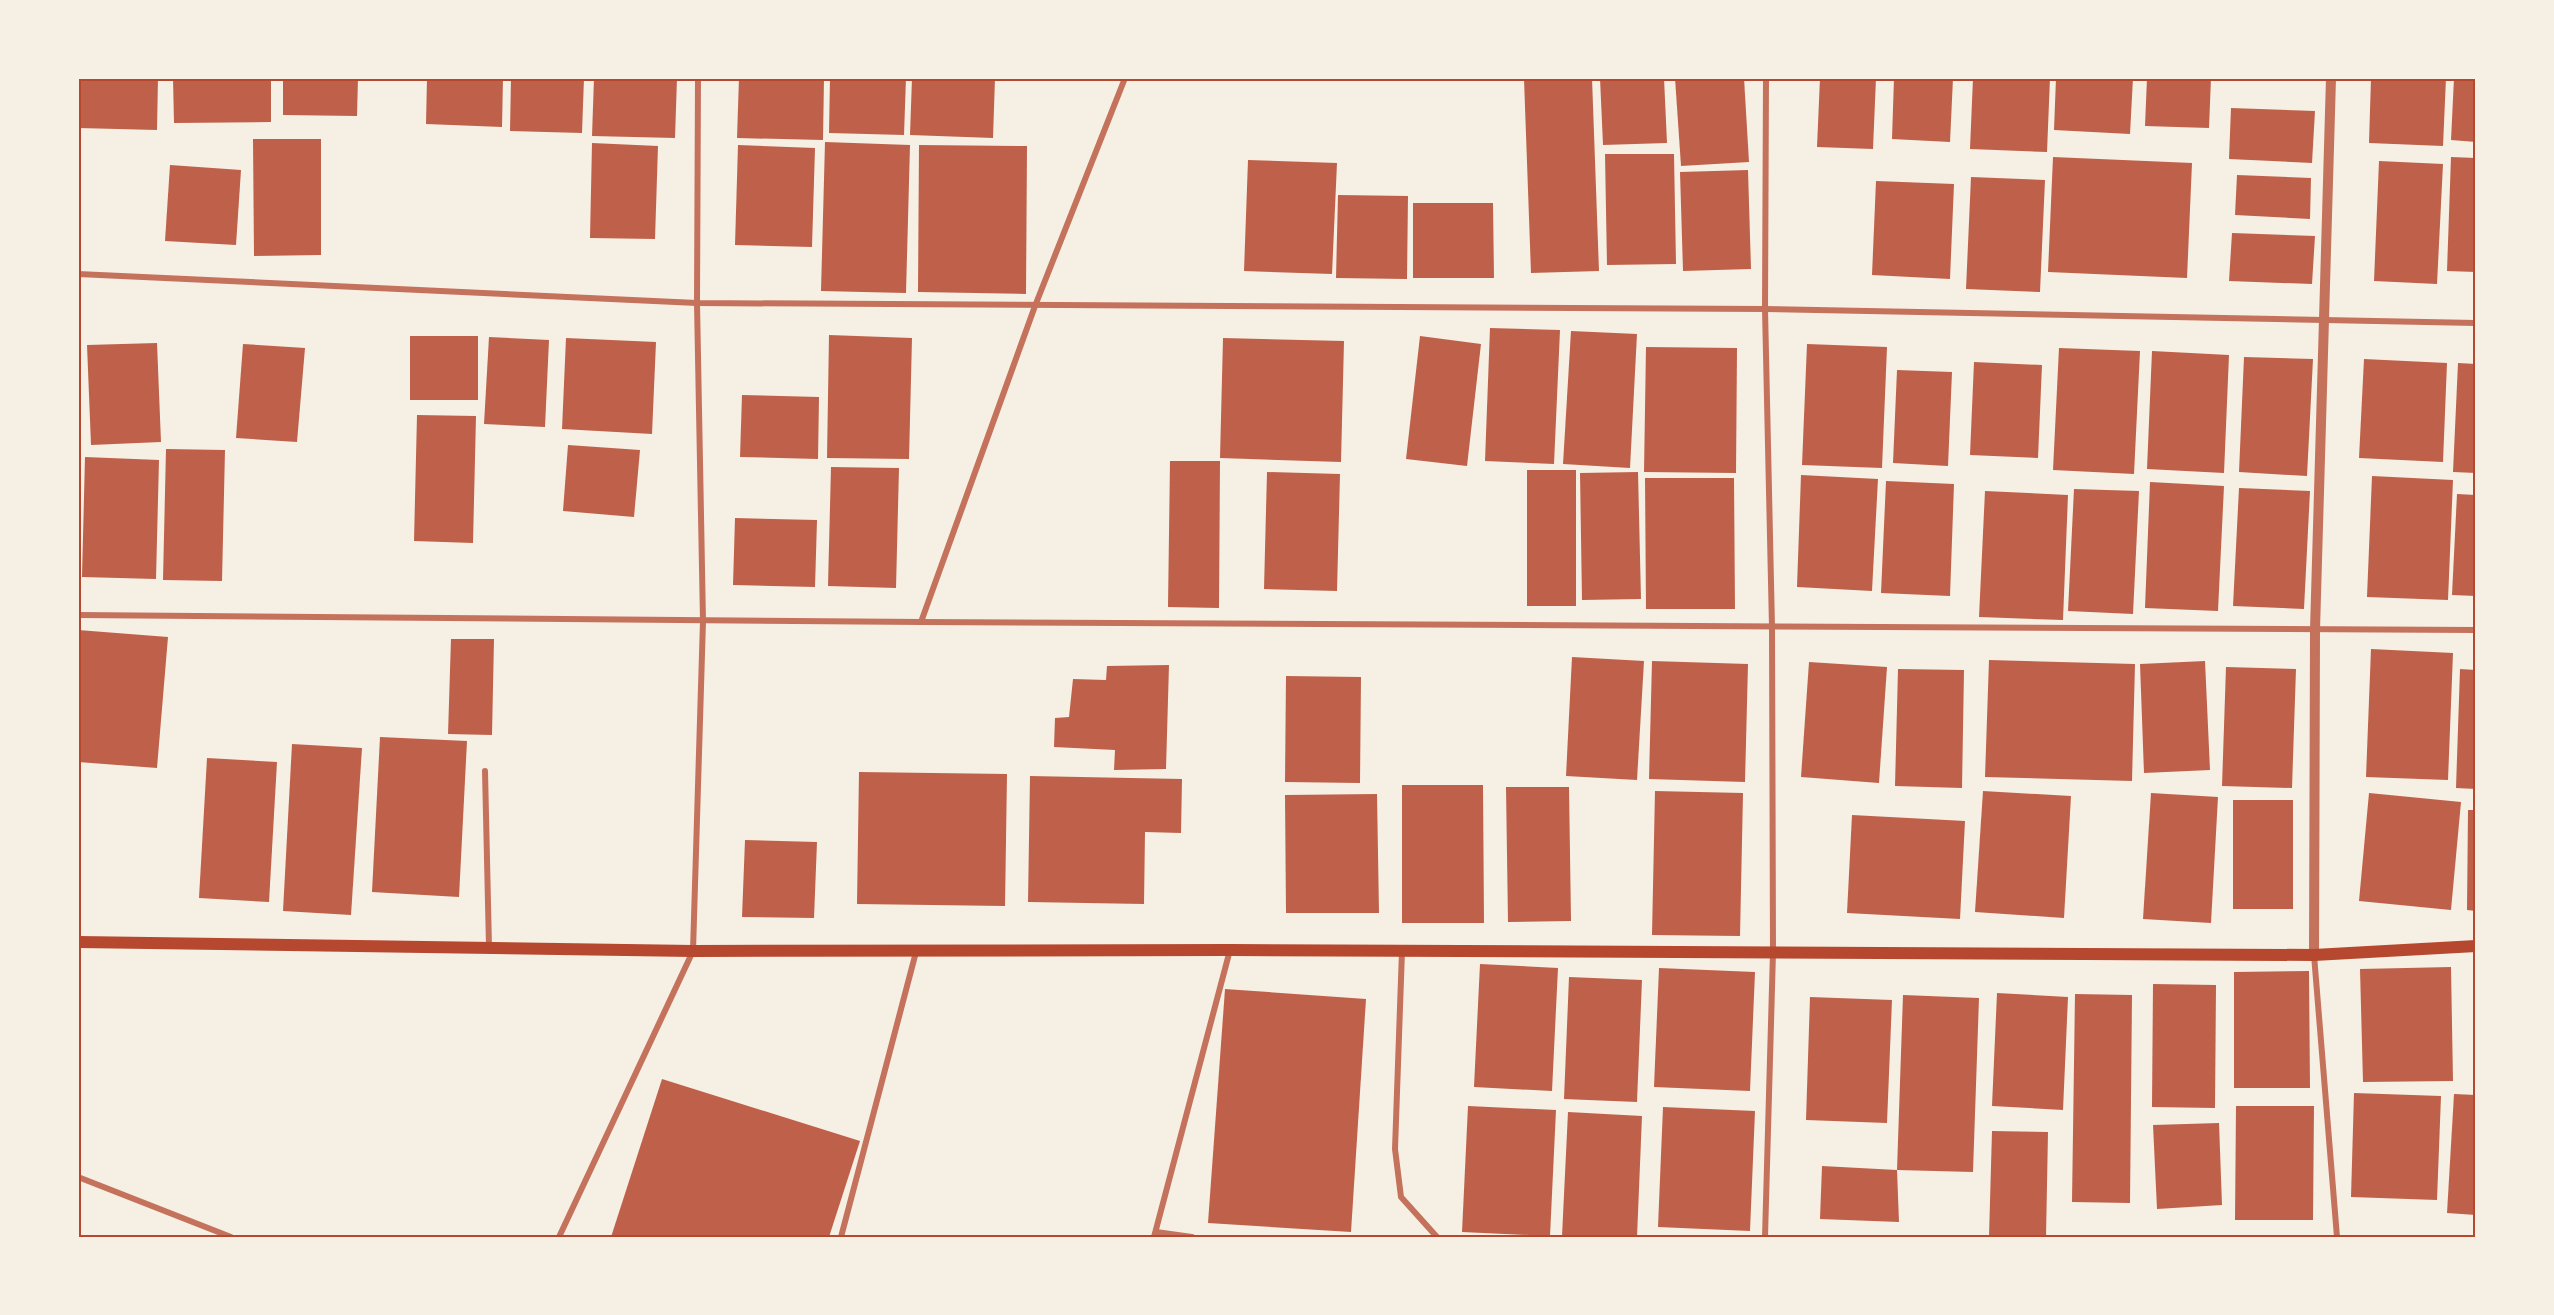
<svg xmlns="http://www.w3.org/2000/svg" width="2554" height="1315" font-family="'Titillium Web',sans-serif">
<rect width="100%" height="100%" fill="#f6efe4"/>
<!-- building -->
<g fill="#bf614a">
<polygon points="80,78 158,78 157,130 78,128"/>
<polygon points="173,78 271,78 271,122 174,123"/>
<polygon points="283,78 358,78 357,116 283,115"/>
<polygon points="427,78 503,78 502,127 426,124"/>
<polygon points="511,78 584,78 582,133 510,131"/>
<polygon points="594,78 677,78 675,138 592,136"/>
<polygon points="739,78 824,78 823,140 737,138"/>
<polygon points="830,78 906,78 904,135 829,133"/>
<polygon points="912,78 995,78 993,138 910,135"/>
<polygon points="1592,78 1599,271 1531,273 1524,79"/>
<polygon points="1600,78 1664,78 1667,143 1603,145"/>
<polygon points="1675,78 1744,78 1749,162 1681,166"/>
<polygon points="1820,78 1876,78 1873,149 1817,147"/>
<polygon points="1894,78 1953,78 1950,142 1892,139"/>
<polygon points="1973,78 2050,78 2047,152 1970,149"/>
<polygon points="2056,78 2133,78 2130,134 2054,130"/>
<polygon points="2147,78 2211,78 2209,128 2145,126"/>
<polygon points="2371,78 2446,78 2443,146 2369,143"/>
<polygon points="2454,78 2476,78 2476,142 2451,140"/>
<polygon points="2231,108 2315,111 2312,163 2229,159"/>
<polygon points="253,139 321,139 321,255 254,256"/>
<polygon points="825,142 910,145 906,293 821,291"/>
<polygon points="592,143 658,146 655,239 590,238"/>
<polygon points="738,145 815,148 812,247 735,245"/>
<polygon points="919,145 1027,146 1026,294 918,292"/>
<polygon points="1605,154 1674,154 1676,264 1607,265"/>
<polygon points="2053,157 2192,163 2187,278 2048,272"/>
<polygon points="2451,157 2476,158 2476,272 2447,271"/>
<polygon points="1248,160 1337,163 1332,274 1244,271"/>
<polygon points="2379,161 2443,164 2437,284 2374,281"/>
<polygon points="170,165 241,170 236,245 165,241"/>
<polygon points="1748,170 1751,269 1683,271 1680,172"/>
<polygon points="2237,175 2311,178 2310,219 2235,215"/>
<polygon points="1971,177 2045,180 2040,292 1966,289"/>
<polygon points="1876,181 1954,184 1950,279 1872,275"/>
<polygon points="1338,195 1408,196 1407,279 1336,278"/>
<polygon points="1413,203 1493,203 1494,278 1413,278"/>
<polygon points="2232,233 2315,236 2312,284 2229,281"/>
<polygon points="1490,328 1560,330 1554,464 1485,461"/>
<polygon points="78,331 81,331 80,397 78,397"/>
<polygon points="1571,331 1637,334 1630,468 1563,464"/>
<polygon points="829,335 912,338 909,459 827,458"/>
<rect x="410" y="336" width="68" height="64"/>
<polygon points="1420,336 1481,344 1467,466 1406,459"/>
<polygon points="489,337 549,340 545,427 484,424"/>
<polygon points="566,338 656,342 652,434 562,429"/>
<polygon points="1223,338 1344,341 1341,462 1220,458"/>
<polygon points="157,343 161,442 91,445 87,345"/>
<polygon points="243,344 305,348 297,442 236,438"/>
<polygon points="1807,344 1887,347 1882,468 1802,465"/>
<polygon points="1646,347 1737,348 1736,473 1644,472"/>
<polygon points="2059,348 2140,351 2134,474 2053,470"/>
<polygon points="2152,351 2229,355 2224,473 2147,469"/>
<polygon points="2244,357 2313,359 2307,476 2239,472"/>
<polygon points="2364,359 2447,363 2443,462 2359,458"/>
<polygon points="1974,362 2042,365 2038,458 1970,455"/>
<polygon points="2458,363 2476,364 2476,473 2453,472"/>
<polygon points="1897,370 1952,372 1948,466 1893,463"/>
<polygon points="742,395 819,397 818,459 740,457"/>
<polygon points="417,415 476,416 473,543 414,541"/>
<polygon points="568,445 640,450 634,517 563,511"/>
<polygon points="166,449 225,450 222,581 163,580"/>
<polygon points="85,457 159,460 156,579 82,577"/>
<polygon points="1170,461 1220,461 1219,608 1168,607"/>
<polygon points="831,467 899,468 896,588 828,586"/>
<rect x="1527" y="470" width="49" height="136"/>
<polygon points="1267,472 1340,474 1337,591 1264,589"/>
<polygon points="1638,472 1641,599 1582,600 1580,473"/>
<polygon points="1801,475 1878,479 1872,591 1797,587"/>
<polygon points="2372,476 2453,480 2448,600 2367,597"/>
<polygon points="1645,478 1734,478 1735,609 1646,609"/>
<polygon points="1886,481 1954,484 1950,596 1881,593"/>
<polygon points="2150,482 2224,486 2218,611 2145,608"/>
<polygon points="2239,488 2310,491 2304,609 2233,606"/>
<polygon points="2074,489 2139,491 2133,614 2068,611"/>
<polygon points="1985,491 2068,495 2063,620 1979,617"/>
<polygon points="2457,494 2476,495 2476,596 2452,595"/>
<polygon points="735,518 817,520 815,587 733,585"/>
<polygon points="78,630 168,637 157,768 78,762"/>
<polygon points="451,639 494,639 492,735 448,734"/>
<polygon points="2371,649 2453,653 2448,780 2366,777"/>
<polygon points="1572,657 1644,661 1637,780 1566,776"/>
<polygon points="1989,660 2135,664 2132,781 1985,777"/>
<polygon points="1652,661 1748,664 1745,782 1649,779"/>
<polygon points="2205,661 2210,770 2144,773 2140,664"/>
<polygon points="1809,662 1887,667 1879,783 1801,777"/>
<polygon points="1169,665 1166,769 1114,770 1115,750 1054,747 1055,718 1069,717 1073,679 1106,680 1107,666"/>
<polygon points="2226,667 2296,669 2292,788 2222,786"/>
<polygon points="1898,669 1964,670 1962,788 1895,786"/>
<polygon points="2460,669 2476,670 2476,789 2456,788"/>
<polygon points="1286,676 1361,677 1360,783 1285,782"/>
<polygon points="380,737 467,741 459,897 372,892"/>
<polygon points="292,744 362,748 351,915 283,911"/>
<polygon points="207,758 277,762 269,902 199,898"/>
<polygon points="859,772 1007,774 1005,906 857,904"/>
<polygon points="1030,776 1182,779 1181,833 1145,832 1144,904 1028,902"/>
<polygon points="1402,785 1483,785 1484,923 1402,923"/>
<polygon points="1506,787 1569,787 1571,921 1508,922"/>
<polygon points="1655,791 1743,793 1740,936 1652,935"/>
<polygon points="1983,791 2071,796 2064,918 1975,912"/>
<polygon points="2151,793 2218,797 2211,923 2143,919"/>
<polygon points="2369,793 2461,802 2451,910 2359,901"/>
<polygon points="1377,794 1379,913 1286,913 1285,795"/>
<rect x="2233" y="800" width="60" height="109"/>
<polygon points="2468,810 2476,810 2476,911 2467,910"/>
<polygon points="1852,815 1965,821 1960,919 1847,913"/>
<polygon points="745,840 817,842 814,918 742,917"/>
<polygon points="1480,964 1558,968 1552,1091 1474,1087"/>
<polygon points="2451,967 2453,1081 2363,1082 2360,969"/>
<polygon points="1659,968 1755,972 1750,1091 1654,1087"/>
<polygon points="2309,971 2310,1088 2234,1088 2234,972"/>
<polygon points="1569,977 1642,980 1637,1102 1564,1099"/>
<polygon points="2153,984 2216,985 2215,1108 2152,1107"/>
<polygon points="1225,989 1366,999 1351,1232 1208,1223"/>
<polygon points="1997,993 2068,997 2063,1110 1992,1106"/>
<polygon points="2075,994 2132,995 2130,1203 2072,1202"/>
<polygon points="1903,995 1979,998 1973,1172 1897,1170"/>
<polygon points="1810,997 1892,1000 1887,1123 1806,1120"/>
<polygon points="662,1079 860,1141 829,1237 611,1237"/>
<polygon points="2354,1093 2441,1096 2437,1200 2351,1197"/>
<polygon points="2454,1094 2476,1095 2476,1215 2447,1213"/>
<polygon points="1468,1106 1556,1110 1550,1236 1462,1232"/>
<polygon points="2236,1106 2314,1106 2313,1220 2235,1220"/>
<polygon points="1663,1107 1755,1111 1750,1231 1658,1227"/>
<polygon points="1568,1112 1642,1116 1637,1237 1562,1236"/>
<polygon points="2219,1123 2222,1205 2157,1209 2153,1125"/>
<polygon points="1992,1131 2048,1132 2046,1237 1989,1237"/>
<polygon points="1822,1166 1897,1170 1899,1222 1820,1219"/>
</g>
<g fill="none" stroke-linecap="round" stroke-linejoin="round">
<!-- minor -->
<g stroke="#c5725c" stroke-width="6">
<polyline points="78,274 697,303 1765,309 2476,323"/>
<polyline points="78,615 921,622 2476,630"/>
<polyline points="921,622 1035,306 1125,78"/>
<polyline points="485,771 489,947"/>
<polyline points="1402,951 1395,1149 1401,1197 1437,1237"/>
<polyline points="2314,955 2337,1237"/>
<polyline points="78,1177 231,1237"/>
<polyline points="1156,1232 1192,1237"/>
<polyline points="559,1237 693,951 703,621 697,303 698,78"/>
<polyline points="841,1237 916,952"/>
<polyline points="1154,1237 1230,950"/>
<polyline points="1765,1237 1773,952 1772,627 1765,309 1766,78"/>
</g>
<!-- tertiary -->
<polyline stroke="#c5725c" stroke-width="10" points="2314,955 2315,630 2331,78"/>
<!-- secondary -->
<polyline stroke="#b5482f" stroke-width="12" points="78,942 693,951 1230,950 2314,955 2476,946"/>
</g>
<!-- border -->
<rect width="2554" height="1315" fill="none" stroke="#f6efe4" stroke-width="159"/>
<rect x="80" y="80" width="2394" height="1156" fill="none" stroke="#b5482f" stroke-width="2"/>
</svg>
